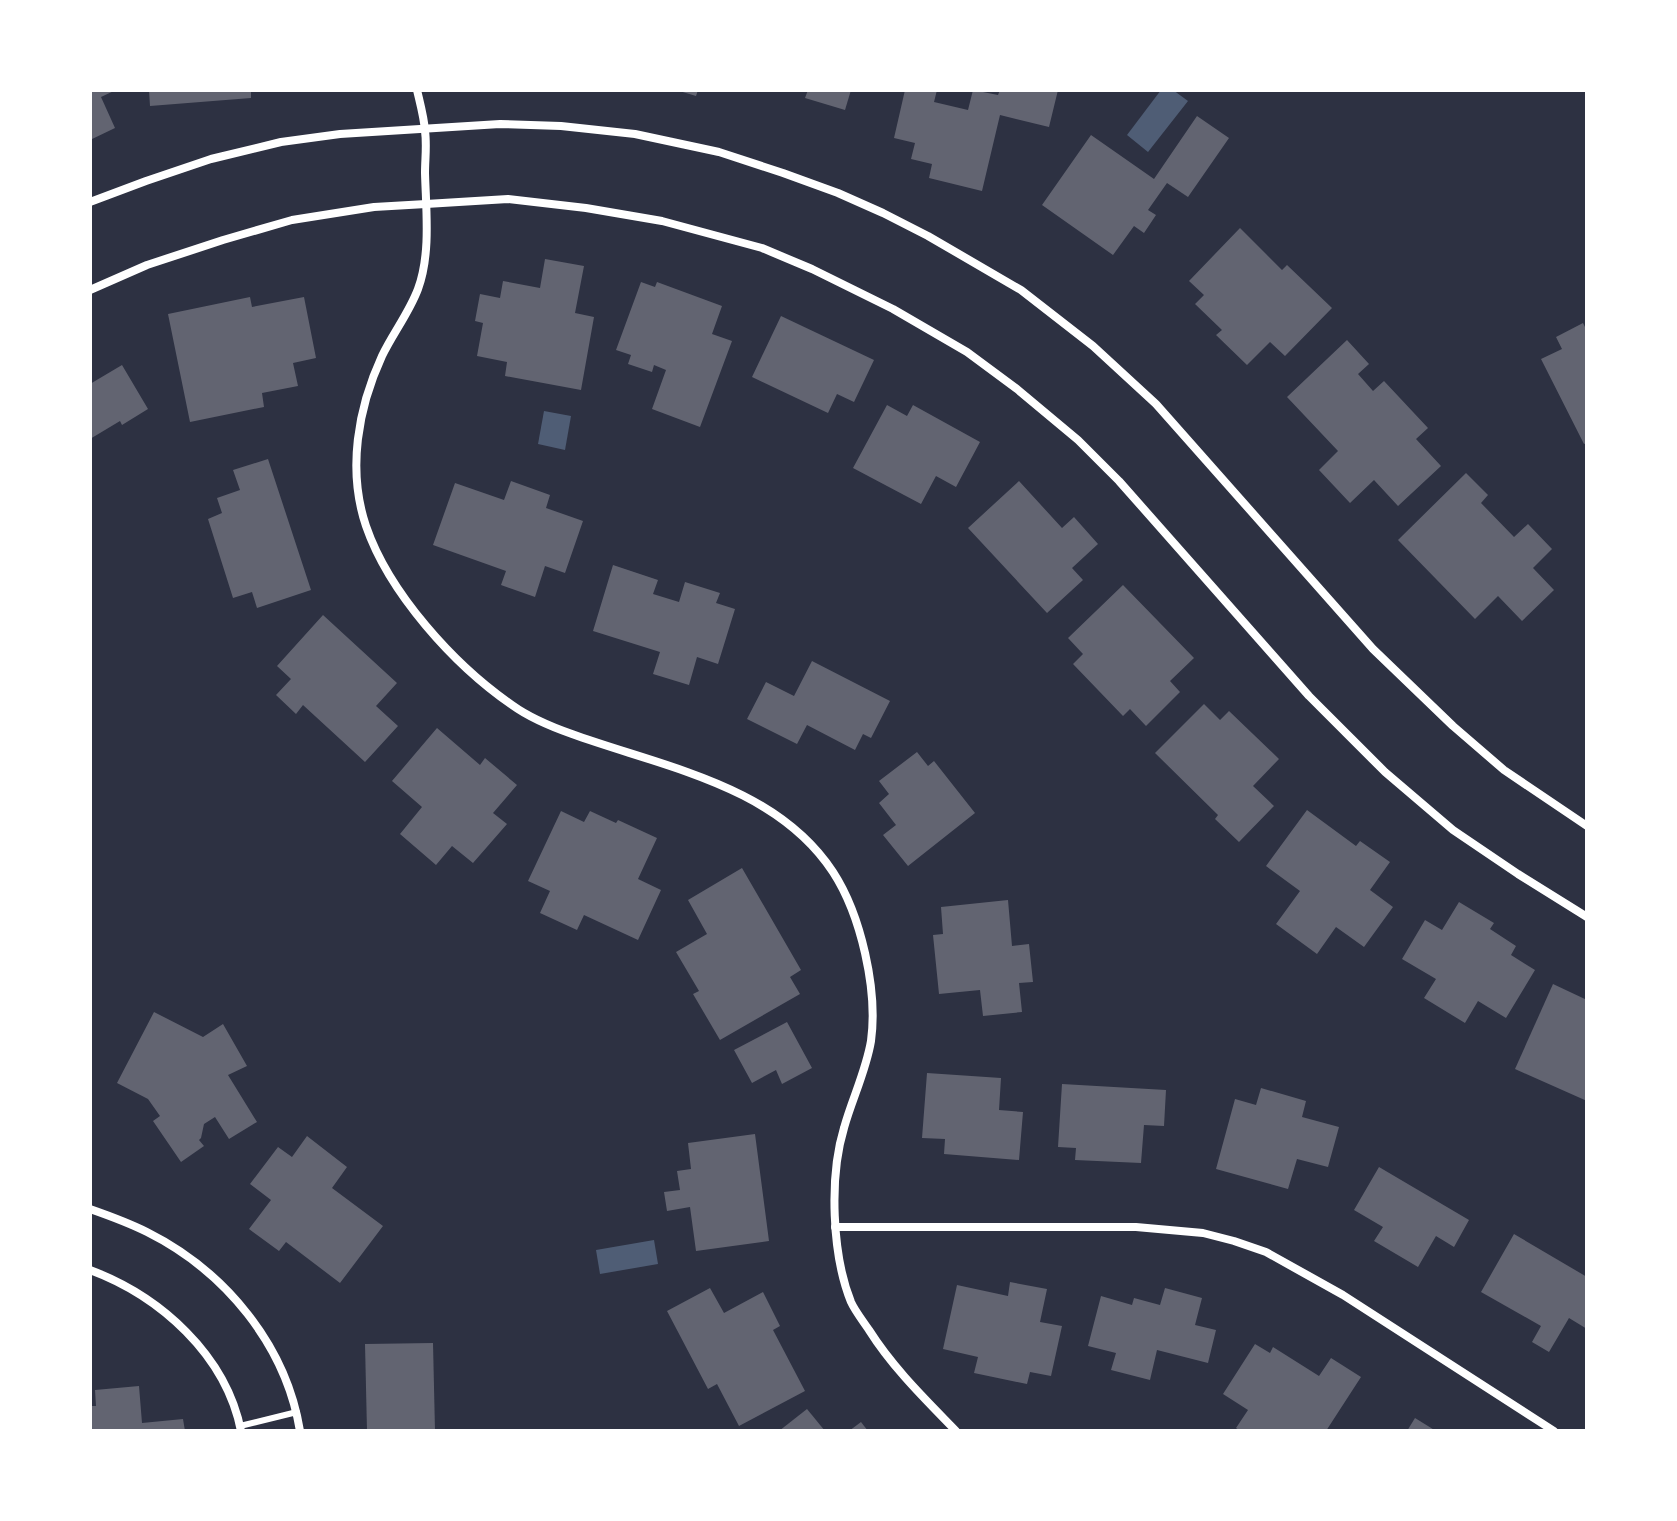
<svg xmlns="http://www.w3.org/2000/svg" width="1677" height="1521" font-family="'Titillium Web',sans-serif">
<rect width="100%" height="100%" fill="#2d3142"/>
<!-- water -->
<g fill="#4f5d75">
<polygon points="1161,90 1173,90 1188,101 1148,152 1127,135"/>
<polygon points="544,411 571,416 565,450 538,444"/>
<polygon points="654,1240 658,1264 600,1274 596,1250"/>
</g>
<!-- building -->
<g fill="#626471">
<polygon points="90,90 116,90 101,97 115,128 90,140"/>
<polygon points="149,90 251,90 251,98 150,106"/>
<polygon points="676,90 698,90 696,96"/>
<polygon points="808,90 851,90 845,110 805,98"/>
<polygon points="905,90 937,90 934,102 968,110 973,90 998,95 1000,90 1058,90 1049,127 1000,115 982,191 929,178 932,164 911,159 915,143 894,138"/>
<polygon points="1197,116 1229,138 1188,197 1167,183 1148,210 1156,215 1144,233 1134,226 1113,255 1042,205 1091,135 1154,179"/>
<polygon points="1240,228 1282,270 1287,265 1332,308 1285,356 1270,342 1247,365 1216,335 1222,330 1195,304 1204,295 1189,281"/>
<polygon points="545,259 584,266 575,313 594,317 581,390 505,376 507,362 477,356 483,323 475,321 480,294 500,298 503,281 540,288"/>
<polygon points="641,282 655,287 657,282 722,306 712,334 732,341 700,427 652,409 666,370 654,365 652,372 628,364 631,355 616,350"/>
<polygon points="250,297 252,307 304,297 316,358 293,363 298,386 262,393 264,407 190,422 168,314"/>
<polygon points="781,316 874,360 854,402 837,394 828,413 752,377"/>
<polygon points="1583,323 1587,331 1587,443 1584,444 1541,359 1562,349 1556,337"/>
<polygon points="1347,340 1369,364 1358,374 1373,391 1384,381 1428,428 1416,439 1441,466 1398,506 1374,480 1350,503 1319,470 1338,451 1287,397"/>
<polygon points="122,365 148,409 122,425 120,421 90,439 90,384"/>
<polygon points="887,405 907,416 913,405 980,442 956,487 936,476 921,504 853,468"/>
<polygon points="268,459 311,590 257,608 252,592 233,598 208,519 222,513 217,498 240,490 233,470"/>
<polygon points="1466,473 1488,495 1481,503 1514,537 1528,524 1552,549 1533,568 1554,590 1522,621 1498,596 1475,619 1398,540"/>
<polygon points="511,481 550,495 546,508 583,521 565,573 545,566 535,597 501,585 506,571 433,545 455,483 504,500"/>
<polygon points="1019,481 1062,528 1074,517 1098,544 1072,568 1083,580 1047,613 968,528"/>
<polygon points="613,565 658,580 653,594 679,602 685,582 720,593 716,603 735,609 718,664 697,657 689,685 653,674 660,652 593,631"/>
<polygon points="1123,585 1194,658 1170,681 1180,692 1146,726 1130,709 1123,716 1073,664 1083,654 1068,638"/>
<polygon points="323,615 397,683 376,706 398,726 365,762 303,705 296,714 276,695 291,679 277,666"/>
<polygon points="812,661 890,701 871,738 863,734 855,750 807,725 797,744 747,719 766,682 794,696"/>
<polygon points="1204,704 1220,720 1229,711 1279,759 1253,786 1274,806 1239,842 1215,819 1218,815 1155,753"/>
<polygon points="437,728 480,765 485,758 517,785 493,813 507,824 473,863 452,846 436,865 400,834 422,807 392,781"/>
<polygon points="917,752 928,766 934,761 975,813 908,866 883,835 896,825 879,803 889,794 879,781"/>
<polygon points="1307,810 1356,846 1360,841 1390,862 1370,890 1393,907 1364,947 1336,927 1317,954 1276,924 1300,891 1266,866"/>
<polygon points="561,811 584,822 590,811 616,823 618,820 657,838 638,879 661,890 638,940 584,915 577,930 540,913 550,891 528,881"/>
<polygon points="742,868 801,970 790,977 800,994 720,1040 693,994 699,991 676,952 707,934 688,900"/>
<polygon points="1008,900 1012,946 1029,944 1033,982 1019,983 1022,1012 983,1016 980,990 939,994 933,935 943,934 941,907"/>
<polygon points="1459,902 1494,923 1490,929 1516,946 1511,955 1535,970 1506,1018 1478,1001 1465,1023 1424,998 1436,979 1402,959 1425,920 1442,930"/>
<polygon points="1553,984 1587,1000 1587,1101 1515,1069"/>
<polygon points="154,1012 203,1037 223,1024 247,1066 228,1075 257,1122 229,1139 215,1117 204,1124 201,1138 199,1140 204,1146 181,1162 153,1121 160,1116 148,1099 117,1083"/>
<polygon points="787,1022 812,1068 782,1084 776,1070 752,1083 734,1050"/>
<polygon points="927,1073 1001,1078 999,1110 1023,1112 1019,1160 944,1154 945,1139 922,1138"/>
<polygon points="1062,1084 1166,1090 1164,1126 1144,1125 1141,1163 1075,1160 1076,1148 1058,1147"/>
<polygon points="1261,1088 1306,1101 1302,1117 1339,1127 1328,1167 1297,1159 1288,1189 1216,1169 1235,1099 1256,1105"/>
<polygon points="755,1134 769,1241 696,1251 690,1207 667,1211 664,1192 680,1190 677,1171 691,1169 688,1143"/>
<polygon points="307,1136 347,1167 332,1188 383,1226 340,1283 286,1242 279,1251 249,1229 271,1200 250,1184 278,1147 292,1157"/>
<polygon points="1379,1167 1469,1220 1454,1247 1436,1236 1418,1267 1374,1241 1383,1227 1354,1210"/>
<polygon points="1514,1234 1587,1277 1587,1329 1569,1318 1549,1352 1532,1342 1541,1326 1481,1292"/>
<polygon points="1010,1282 1047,1289 1040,1322 1062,1326 1051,1376 1030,1372 1027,1384 974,1373 978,1357 943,1349 957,1285 1008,1296"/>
<polygon points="710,1288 724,1313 763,1292 780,1326 773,1330 805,1391 739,1426 717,1384 708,1389 667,1311"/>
<polygon points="1165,1288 1202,1298 1195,1325 1216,1330 1208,1363 1157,1350 1150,1380 1111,1370 1116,1353 1088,1346 1101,1296 1132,1305 1134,1298 1160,1305"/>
<polygon points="433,1343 435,1431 367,1431 365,1344"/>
<polygon points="1255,1344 1270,1353 1273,1347 1319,1376 1331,1358 1361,1377 1326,1431 1240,1431 1236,1428 1248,1410 1223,1394"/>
<polygon points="139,1386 142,1423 183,1419 185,1431 90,1431 90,1406 96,1406 95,1390"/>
<polygon points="807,1409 825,1431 779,1431"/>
<polygon points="1415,1418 1436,1431 1407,1431"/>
<polygon points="861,1422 868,1431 849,1431"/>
</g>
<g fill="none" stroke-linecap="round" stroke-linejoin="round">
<!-- service -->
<polyline stroke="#fff" stroke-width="6" points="240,1426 297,1412"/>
<!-- minor -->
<g stroke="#fff" stroke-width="8">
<path d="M417 90C420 103 424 117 425 131 427 145 425 159 425 173 426 210 431 254 418 289 409 313 393 333 382 356 358 408 347 470 366 526 389 593 454 665 512 705 530 718 552 727 572 734 663 767 776 785 833 872 861 915 878 990 871 1041 866 1071 852 1099 844 1128 829 1177 832 1255 851 1302 855 1311 863 1321 869 1330 893 1368 925 1399 956 1431"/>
<polyline points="90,202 146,181 211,159 281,142 340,134 500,124 561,126 635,134 719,152 783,173 838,193 883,213 928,236 1021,290 1093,346 1156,404 1373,649 1453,726 1504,770 1587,826"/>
<polyline points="90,290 147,265 223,240 292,220 374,207 426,204 508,199 586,208 662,221 762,248 812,269 893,309 967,352 1017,389 1078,440 1119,481 1309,696 1385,772 1453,830 1518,874 1587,917"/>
<path d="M90 1209C110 1216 129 1223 147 1232 225 1271 286 1345 300 1431"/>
<polyline points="835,1227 1136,1227 1203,1233 1234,1241 1266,1252 1343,1295 1554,1431"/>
<path d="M90 1270C160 1296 226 1355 241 1431"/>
</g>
</g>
<!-- border -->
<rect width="1677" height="1521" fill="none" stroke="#ffffff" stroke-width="184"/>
</svg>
